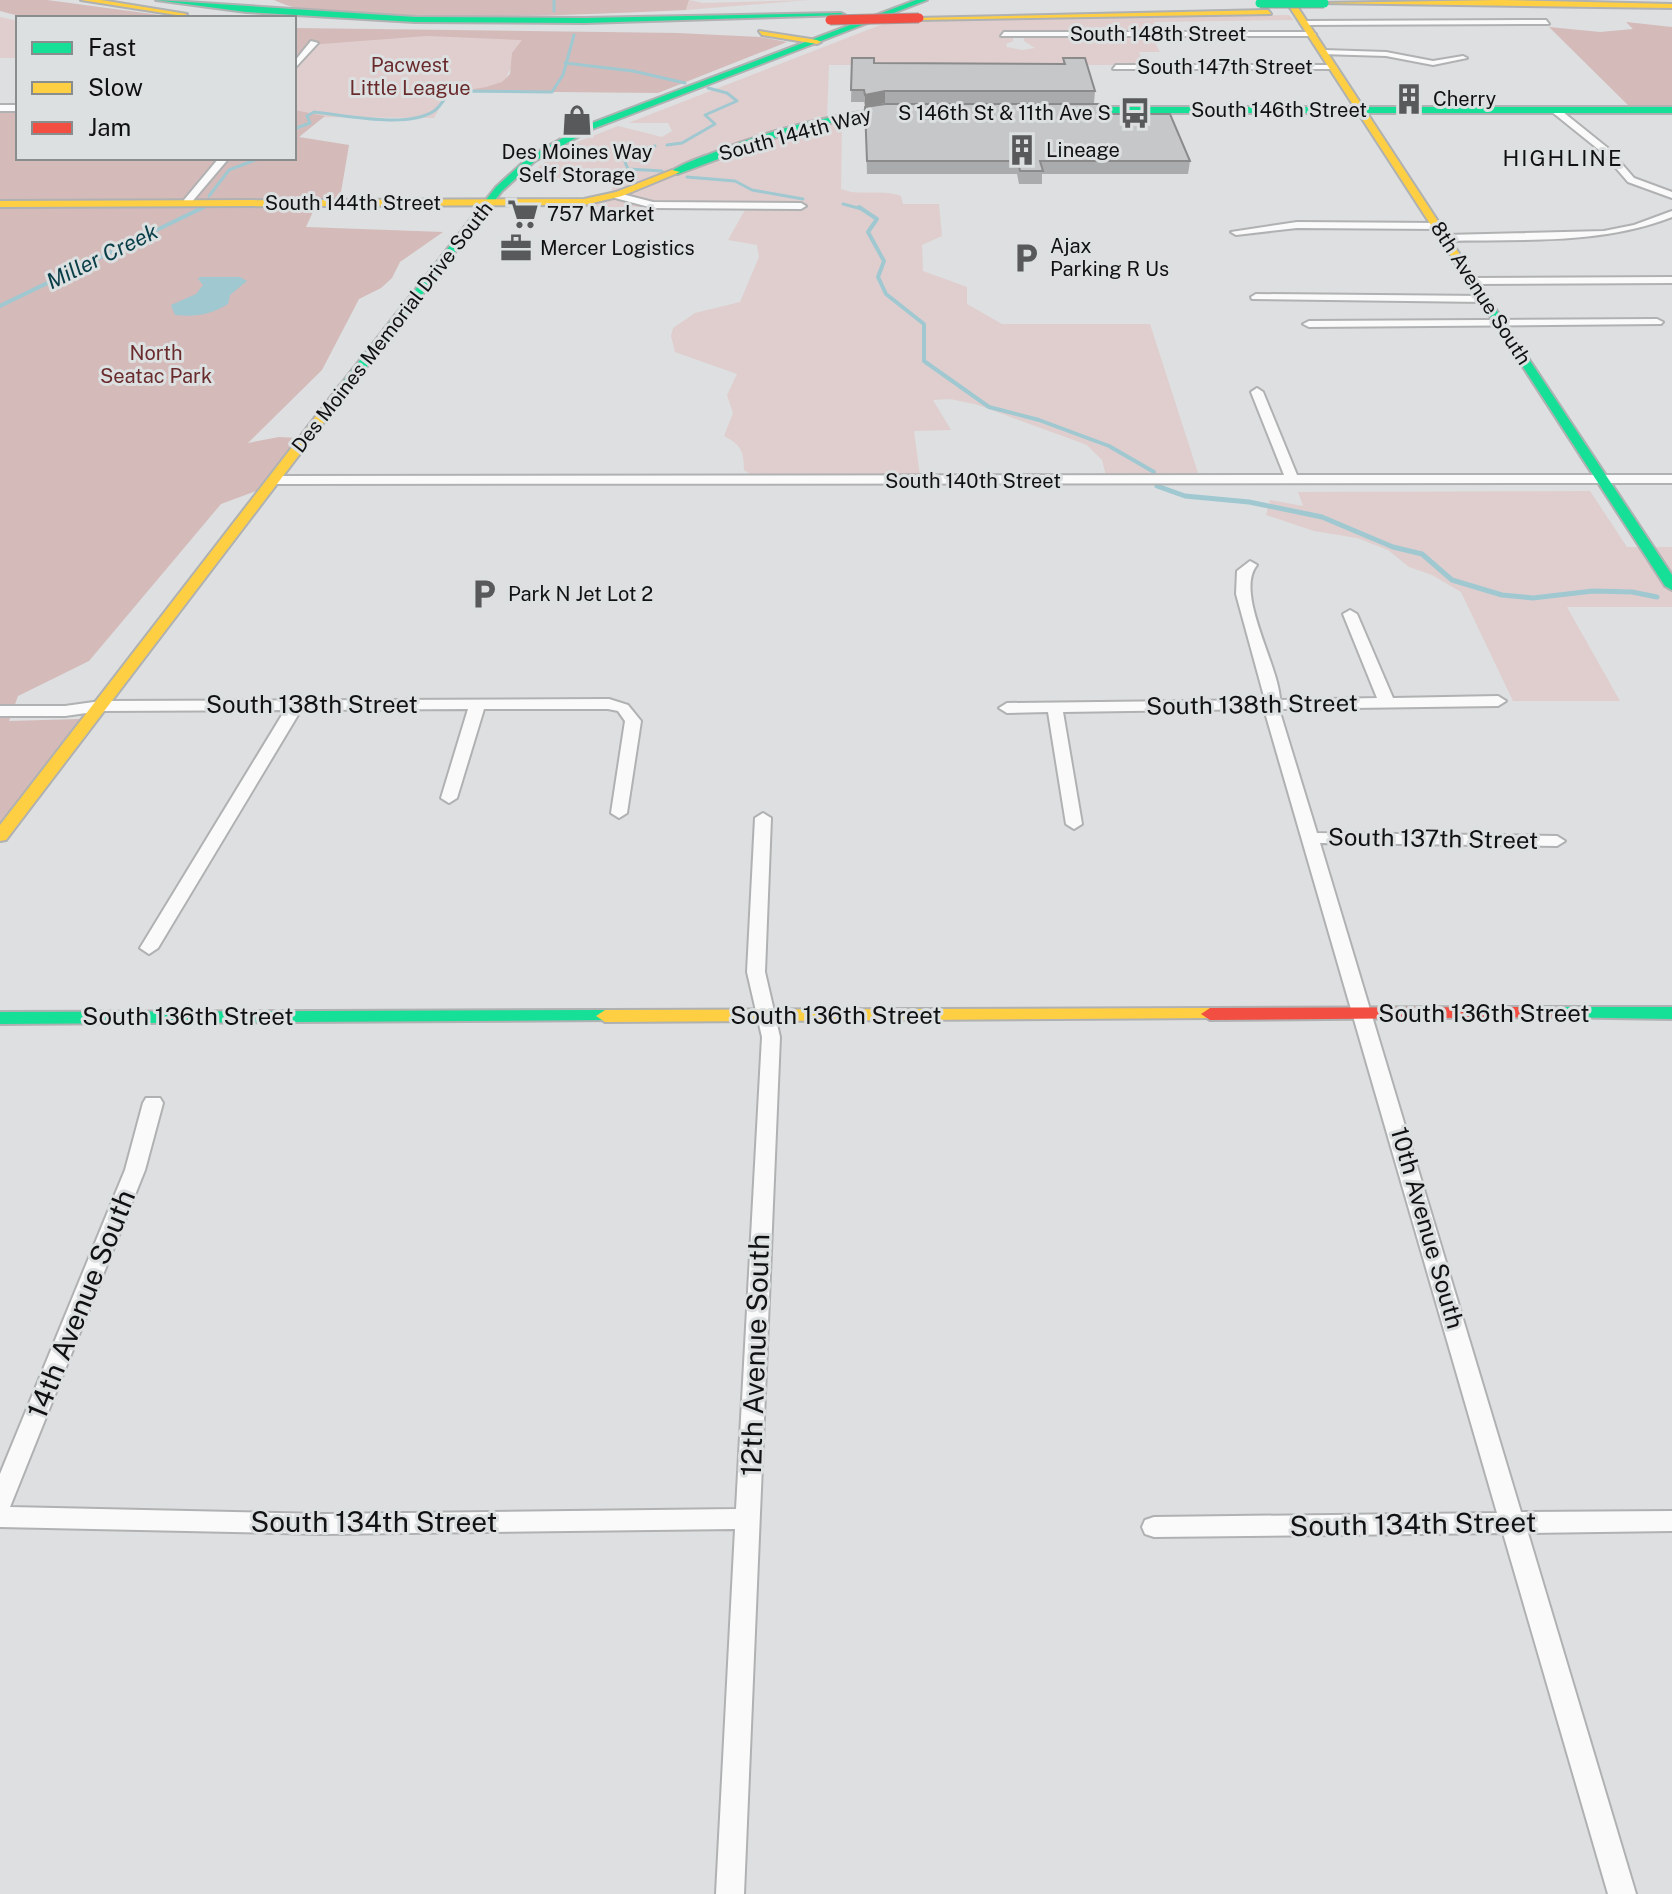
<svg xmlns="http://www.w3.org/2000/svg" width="1672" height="1894" font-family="'Public Sans',sans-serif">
<rect width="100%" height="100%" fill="#dddfe0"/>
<!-- green -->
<g fill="#e0cece">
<polygon points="689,0 703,3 809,0 686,10"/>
<path d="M1289 15 1294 20 1154 22 1156 33H1005L1013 37V41L1006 44 1007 47 1022 50 1035 48 1024 41V36L1030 35 1152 36 1160 52H1139L1144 65H829L827 118 842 125 841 189C860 197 881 188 901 196L903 204H939L942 236 922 245 923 271 967 287V304L1002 324H1150L1199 476H1106L1102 460 1087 445 978 405 950 399 933 400 951 430 914 431 920 476H753L744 470C744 451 741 445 724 436L733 413 727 395 737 374 675 352 671 336 673 328 695 313 740 302 759 257 757 245 728 240 746 208 555 207 557 200 609 198 616 178H525L562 148 618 126 662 137 672 131 668 123H628L888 22Z"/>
<polygon points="0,17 18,21 18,58 0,58"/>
<polygon points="305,35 526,35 500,91 448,92 434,118 294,117 294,49"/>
<polygon points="1590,491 1627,547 1672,547 1672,607 1567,607 1620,701 1513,701 1461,592 1432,575 1409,567 1388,550 1357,538 1314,531 1266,515 1270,500 1303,506 1298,492"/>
</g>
<!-- forest -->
<g fill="#d4bab9">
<polygon points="0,0 47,0 182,18 27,18 0,11"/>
<path d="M274 0H689L686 10C587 15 487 18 387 15 351 13 307 16 274 0Z"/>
<polygon points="1626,22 1672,27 1672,105 1629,106 1549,27 1600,32 1633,29"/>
<polygon points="294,28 677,33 760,37 787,42 658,93 463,91 486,87 502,82 510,74 512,53 522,40 427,36 308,45 294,62"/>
<polygon points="18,108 18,158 294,158 294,110 325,116 299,137 349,145 340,198 0,203 0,112 14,112"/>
<polygon points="316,205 306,227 443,232 400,262 392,278 381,288 359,299 322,370 248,443 279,437 297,438 256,491 221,504 89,661 18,696 9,721 80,719 0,823 0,207"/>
</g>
<!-- water -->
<path fill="#a0c8d1" d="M200 277H240L247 281 230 295 228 304C210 315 196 317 175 315L171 305 196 294 203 285 198 279Z"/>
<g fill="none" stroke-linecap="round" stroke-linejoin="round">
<!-- stream-far2 -->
<g stroke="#a0c8d1" stroke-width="3">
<polyline points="554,0 554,11"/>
<polyline points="565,63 633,71 685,83"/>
<path d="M294 129 310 123 307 116 314 112C345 115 407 129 434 111 441 106 445 98 450 91L552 92 563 75 574 35"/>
<polyline points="667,145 682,143 715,124 705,115 737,101 727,93 708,88"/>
<polyline points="655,146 622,155 628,169 662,171"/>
<polyline points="687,177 735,181 752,190 803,199"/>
<polyline points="209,196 229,170 260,158"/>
<polyline points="843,204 862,209"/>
<polyline points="200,209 204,207"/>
</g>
<!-- stream-far1 -->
<g stroke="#a0c8d1" stroke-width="4">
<polyline points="859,207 877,219 868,232 884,261 878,277 886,294 924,324 924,361 989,407 1039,420 1109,446 1154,472"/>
<polyline points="0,306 204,207"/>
</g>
<!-- stream -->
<polyline stroke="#a0c8d1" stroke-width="5" points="1157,486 1185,496 1249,502 1322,517 1393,547 1422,554 1452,580 1502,595 1533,598 1593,591 1632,592 1657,597"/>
<defs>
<g id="street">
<polygon points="1546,20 1549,24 1304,25 1300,23 1304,21"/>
<polygon points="1004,32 1312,32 1316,34 1312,36 1001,36"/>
<polygon points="311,41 318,43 294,69 294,62"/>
<polygon points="1324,50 1386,52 1433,61 1463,56 1467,58 1433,65 1386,56 1321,54"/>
<polygon points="1116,65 1333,65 1337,67 1333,69 1113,69"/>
<rect x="0" y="105" width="18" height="6"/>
<polygon points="1552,108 1558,108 1609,149 1634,178 1672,192 1672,198 1628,182 1603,153 1552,112"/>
<polygon points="219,158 229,158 190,204 184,204 184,200"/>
<polygon points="618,193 653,202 801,203 806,206 801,209 653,208 615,198 615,194"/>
<path d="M1672 211V217C1600 245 1522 239 1446 241L1441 238 1446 235 1604 231 1634 225Z"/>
<polygon points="1297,222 1438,223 1443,226 1438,229 1297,228 1236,235 1231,232"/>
<polygon points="1672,277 1672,283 1474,284 1469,281 1474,278"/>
<polygon points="1256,294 1485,296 1490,299 1485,302 1252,299 1251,297"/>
<polygon points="1657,319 1663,322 1661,324 1309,327 1303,324 1309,321"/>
<polygon points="1257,388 1263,392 1297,475 1672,475 1672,483 274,484 268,480 274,476 1284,475 1251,392"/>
<path d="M1250 561 1257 565C1234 593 1279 665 1280 700L1377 698 1343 614 1350 610 1357 614 1393 698 1498 696 1506 701 1498 706 1279 709 1317 833 1557 836 1565 841 1557 846 1320 843 1521 1512 1672 1511V1531L1528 1533 1636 1894H1608L1503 1533 1154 1537 1145 1534 1142 1527 1145 1520 1154 1517 1497 1513 1264 709 1063 712 1082 824 1074 829 1066 824 1048 712 1007 713 999 708 1007 703 1265 700 1236 594 1237 571Z"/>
<polygon points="609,699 628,705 641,721 627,813 619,818 611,813 625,721 618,711 608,709 484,709 457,798 449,803 441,798 468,709 301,710 158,948 149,954 140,948 285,710 101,711 65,716 0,716 0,706 65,706 101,701"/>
<polygon points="763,813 771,818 765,972 780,1037 744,1894 716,1894 735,1529 323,1534 0,1527 0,1474 125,1170 143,1103 146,1098 160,1098 163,1103 145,1170 10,1507 323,1514 736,1509 762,1037 747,972 755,818"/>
</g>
<g id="fast">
<polygon points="156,0 415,17 585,18 841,13 845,15 585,23 415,22 246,12"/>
<polygon points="916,0 927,0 590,130 535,161 502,191 348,391 338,388 496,187 529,157 584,126"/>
<path d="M901 107 904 112 842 120 788 133 678 174 670 172C683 163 700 158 715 152 775 128 837 113 901 107Z"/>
<polygon points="1672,107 1672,113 1068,113 1064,110 1068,107"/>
<polygon points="1476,291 1485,293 1672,575 1672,590 1665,586 1475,293"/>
<polygon points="1558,1007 1672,1007 1672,1019 1551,1017 1549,1013 1551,1009"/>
<polygon points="605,1010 612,1012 614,1016 612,1020 0,1024 0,1012"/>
</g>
<g id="slow">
<polygon points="81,0 101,0 187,14 183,16"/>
<polygon points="1285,0 1293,0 1485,293 1484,295 1475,293"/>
<polygon points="1500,0 1672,4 1672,8 1320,3"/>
<polygon points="1268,10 1271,14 919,20 915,18"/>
<polygon points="759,31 817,40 821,42 817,44 762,35"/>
<polygon points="672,170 680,172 622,196 584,205 0,207 0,201 584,199 616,192"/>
<polygon points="340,385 350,388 6,840 0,841 0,825"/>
<polygon points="1210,1008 1217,1010 1219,1014 1217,1018 605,1022 596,1016 605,1010"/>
</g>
<polygon id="jam" points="1558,1007 1565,1009 1567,1013 1565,1017 1210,1020 1201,1014 1210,1008"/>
</defs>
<!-- street casing -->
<use href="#street" stroke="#b0b1b2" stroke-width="4"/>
<!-- fast casing -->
<use href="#fast" stroke="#b0b1b2" stroke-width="4"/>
<!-- slow casing -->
<use href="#slow" stroke="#b0b1b2" stroke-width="4"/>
<!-- jam casing -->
<use href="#jam" stroke="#b0b1b2" stroke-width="4"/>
<!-- street -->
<use href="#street" fill="#fafafa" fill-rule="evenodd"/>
<!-- fast -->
<use href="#fast" fill="#16e098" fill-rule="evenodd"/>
<!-- slow -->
<use href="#slow" fill="#ffcf43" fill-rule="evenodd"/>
<!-- jam -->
<use href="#jam" fill="#f24e42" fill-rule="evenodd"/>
<defs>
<polyline id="fast-bridge" points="1260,3 1324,3"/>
<polyline id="jam-bridge" points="830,20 919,18"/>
</defs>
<!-- fast-bridge casing -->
<use href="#fast-bridge" stroke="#a59b9b" stroke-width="11" stroke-linecap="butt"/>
<!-- jam-bridge casing -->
<use href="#jam-bridge" stroke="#a59b9b" stroke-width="11" stroke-linecap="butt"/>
<!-- fast-bridge -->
<use href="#fast-bridge" stroke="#16e098" stroke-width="9"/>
<!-- jam-bridge -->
<use href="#jam-bridge" stroke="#f24e42" stroke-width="9"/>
</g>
<!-- wall -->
<g fill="#aaabac">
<polygon points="852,58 874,63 1063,64 1063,58 1095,91 1094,103 885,103 865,107 864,102 851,102"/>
<polygon points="865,107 1102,114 1190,161 1188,174 1042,174 1042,184 1019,184 1017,174 867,174"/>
</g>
<!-- shaded-wall -->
<polygon fill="#8b8b8c" points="885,91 885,103 865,107 865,95"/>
<!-- building -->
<g fill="#c6c7c8" stroke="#8b8b8c" stroke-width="2">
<polygon points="852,58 874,58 874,63 1065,64 1063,58 1085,58 1095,91 885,91 865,95 864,90 851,90"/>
<polygon points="885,104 1099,104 1102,114 1170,114 1190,161 1040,161 1043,171 1020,171 1018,161 867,161 865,107"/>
</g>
<!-- icons -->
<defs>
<symbol id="building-bare" viewBox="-9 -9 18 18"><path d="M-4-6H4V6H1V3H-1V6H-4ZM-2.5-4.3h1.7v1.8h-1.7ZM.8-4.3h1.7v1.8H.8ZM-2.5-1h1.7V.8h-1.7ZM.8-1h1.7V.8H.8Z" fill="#58595a" stroke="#dce0e1" stroke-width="2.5" paint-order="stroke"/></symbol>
<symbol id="bus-bare" viewBox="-9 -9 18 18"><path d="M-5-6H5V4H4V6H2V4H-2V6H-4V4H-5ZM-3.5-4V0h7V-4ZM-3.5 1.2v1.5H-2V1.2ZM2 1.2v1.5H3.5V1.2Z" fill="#58595a" stroke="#dce0e1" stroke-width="2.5" paint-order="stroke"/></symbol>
<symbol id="shop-bare" viewBox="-9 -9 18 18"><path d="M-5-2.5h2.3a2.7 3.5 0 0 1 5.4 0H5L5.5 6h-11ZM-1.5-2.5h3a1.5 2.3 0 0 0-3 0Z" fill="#58595a" stroke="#dce0e1" stroke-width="2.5" paint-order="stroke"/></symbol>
<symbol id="supermarket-bare" viewBox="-9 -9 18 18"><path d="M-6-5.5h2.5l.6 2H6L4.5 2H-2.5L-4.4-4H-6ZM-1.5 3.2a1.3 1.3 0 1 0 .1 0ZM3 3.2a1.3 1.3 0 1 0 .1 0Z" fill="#58595a" stroke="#dce0e1" stroke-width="2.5" paint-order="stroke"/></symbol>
<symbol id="office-bare" viewBox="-9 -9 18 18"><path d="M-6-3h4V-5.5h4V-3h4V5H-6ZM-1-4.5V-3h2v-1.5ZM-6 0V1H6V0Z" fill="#58595a" stroke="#dce0e1" stroke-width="2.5" paint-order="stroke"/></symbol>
<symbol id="parking-bare" viewBox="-9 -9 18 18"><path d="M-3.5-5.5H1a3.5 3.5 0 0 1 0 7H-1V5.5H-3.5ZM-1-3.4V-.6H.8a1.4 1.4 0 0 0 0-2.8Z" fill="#58595a" stroke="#dce0e1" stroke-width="2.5" paint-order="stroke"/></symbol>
</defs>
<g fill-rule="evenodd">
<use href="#building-bare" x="1387" y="77" width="44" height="44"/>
<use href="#bus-bare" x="1113" y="91" width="44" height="44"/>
<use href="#shop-bare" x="555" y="98" width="44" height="44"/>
<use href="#building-bare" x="1000" y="128" width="44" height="44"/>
<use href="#supermarket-bare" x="501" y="192" width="44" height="44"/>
<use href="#office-bare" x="494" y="226" width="44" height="44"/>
<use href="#parking-bare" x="1004" y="236" width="44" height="44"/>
<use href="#parking-bare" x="462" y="572" width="44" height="44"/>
</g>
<g text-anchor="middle" stroke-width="6" stroke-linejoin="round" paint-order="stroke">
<!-- far-street labels -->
<g font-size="20" fill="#101112" stroke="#dce0e1">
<text x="1158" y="41">South 148th Street</text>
<text x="1225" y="74">South 147th Street</text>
<text x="1279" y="117">South 146th Street</text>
<text transform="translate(795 134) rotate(-15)" y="7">South 144th Way</text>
<text x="353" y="210">South 144th Street</text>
<text transform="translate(1481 293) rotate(57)" y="7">8th Avenue South</text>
<text transform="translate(392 327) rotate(-52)" y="7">Des Moines Memorial Drive South</text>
<text x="973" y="488">South 140th Street</text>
</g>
<!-- far-park labels -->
<g font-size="20" fill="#6a2b2d" stroke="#dce0e1">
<text x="410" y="72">Pacwest<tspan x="410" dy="23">Little League</tspan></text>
<text x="156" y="360">North<tspan x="156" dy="23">Seatac Park</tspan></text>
</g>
<!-- far-poi labels -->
<g font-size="20" fill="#101112" stroke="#dce0e1" text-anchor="start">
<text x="1433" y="106">Cherry</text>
<text x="1111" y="120" text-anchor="end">S 146th St &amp; 11th Ave S</text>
<text x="1046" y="157">Lineage</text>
<text x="577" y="159" text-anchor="middle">Des Moines Way<tspan x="577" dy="23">Self Storage</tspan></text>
<text x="547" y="221">757 Market</text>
<text x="1050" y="253">Ajax<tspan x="1050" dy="23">Parking R Us</tspan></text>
<text x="540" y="255">Mercer Logistics</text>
<text x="508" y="601">Park N Jet Lot 2</text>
</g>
<!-- far-neighbourhood labels -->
<g font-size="22" letter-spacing="2" fill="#101112" stroke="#dce0e1">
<text x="1563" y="166">HIGHLINE</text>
</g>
<!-- far-water labels -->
<g font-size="22" font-style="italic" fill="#093e48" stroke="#dce0e1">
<text transform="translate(102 256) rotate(-26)" y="8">Miller Creek</text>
</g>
<!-- street labels -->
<g font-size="24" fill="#101112" stroke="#dce0e1">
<text x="312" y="713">South 138th Street</text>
<text transform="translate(1252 705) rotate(-1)" y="8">South 138th Street</text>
<text transform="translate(1433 839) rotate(1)" y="8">South 137th Street</text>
<text x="1484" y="1022">South 136th Street</text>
<text x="836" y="1024">South 136th Street</text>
<text x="188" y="1025">South 136th Street</text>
<text transform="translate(1427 1228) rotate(74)" y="8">10th Avenue South</text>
</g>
<!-- near-street labels -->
<g font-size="28" fill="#101112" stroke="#dce0e1">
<text transform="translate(81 1304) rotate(-68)" y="10">14th Avenue South</text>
<text transform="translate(755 1355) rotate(-88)" y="10">12th Avenue South</text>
<text x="374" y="1532">South 134th Street</text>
<text transform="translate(1413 1524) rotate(-1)" y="10">South 134th Street</text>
</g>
</g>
<!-- legend -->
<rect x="16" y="16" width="280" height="144" fill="#dce0e1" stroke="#8a8d8e" stroke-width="2"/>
<rect x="32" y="42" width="40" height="12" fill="#16e098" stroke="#8a8d8e" stroke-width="2"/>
<text x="88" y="56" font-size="24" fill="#101112">Fast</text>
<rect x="32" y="82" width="40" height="12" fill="#ffcf43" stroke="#8a8d8e" stroke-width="2"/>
<text x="88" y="96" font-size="24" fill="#101112">Slow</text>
<rect x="32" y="122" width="40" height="12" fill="#f24e42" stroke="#8a8d8e" stroke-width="2"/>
<text x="88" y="136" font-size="24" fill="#101112">Jam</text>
</svg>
